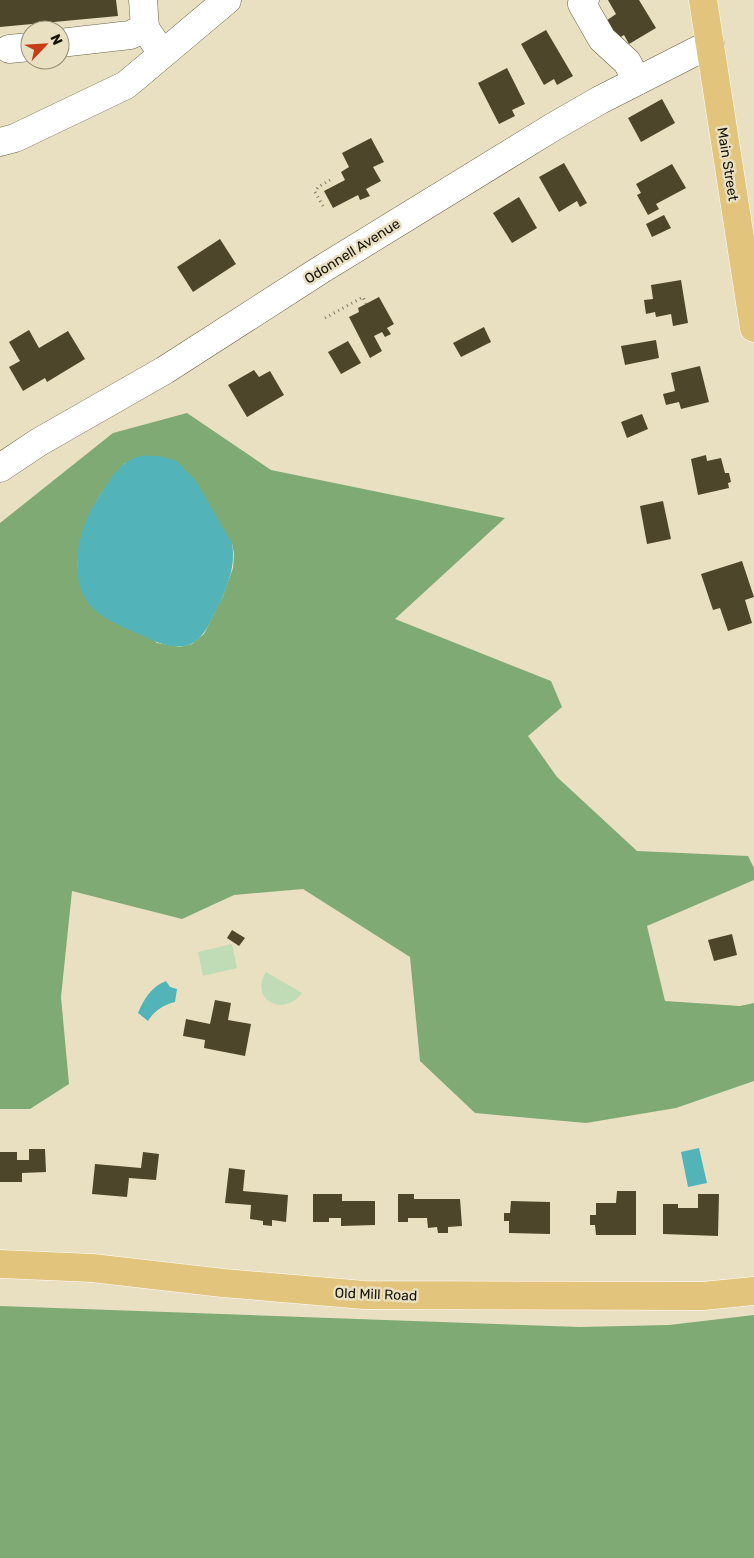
<svg xmlns="http://www.w3.org/2000/svg" width="754" height="1558" font-family="Rubik,sans-serif">
<rect width="100%" height="100%" fill="#e9e0c1"/>
<!-- green -->
<g fill="#bfdcb7">
<polygon points="232,944 237,968 203,976 198,952"/>
<path d="M266 972 302 993C282 1019 249 998 266 972Z"/>
</g>
<!-- forest -->
<g fill="#7faa73" fill-rule="evenodd">
<path d="M187 413 271 470 505 518 395 619 551 681 562 707 528 736 557 777 637 851 748 856 754 868V880L647 926 665 1001 740 1006 754 1003V1081L676 1108 586 1123 475 1113 420 1061 410 957 303 889 234 895 182 919 72 891 61 997 69 1084 30 1109H0V523L113 433ZM125 463 232 543 234 554 233 568 223 596 204 634 192 644 180 647 157 643 77 568C80 523 96 496 125 463Z"/>
<polygon points="0,1306 580,1327 669,1325 754,1315 754,1558 0,1558"/>
</g>
<!-- water -->
<g fill="#52b4b8">
<path d="M159 456 177 461 196 481 232 543C236 565 228 585 219 605 212 617 205 638 191 644 175 651 155 642 141 635 123 627 98 618 87 601 68 573 79 527 97 500 106 486 119 462 137 457 143 455 152 456 159 456Z"/>
<path d="M166 981 170 987 177 989 175 1002C163 1005 154 1011 148 1021L138 1013C144 999 151 987 166 981Z"/>
<polygon points="699,1148 707,1183 688,1187 681,1152"/>
</g>
<!-- building -->
<g fill="#4d462b">
<polygon points="0,0 116,0 118,16 0,27"/>
<polygon points="608,0 639,0 656,28 629,44 624,35 614,41 603,23 616,14"/>
<polygon points="546,30 573,76 557,85 554,79 544,85 521,44"/>
<polygon points="507,68 525,104 512,110 515,116 499,124 478,83"/>
<polygon points="662,99 675,123 641,142 628,118"/>
<polygon points="371,138 384,162 373,167 381,181 366,189 370,196 360,200 358,195 333,208 324,191 345,180 341,172 349,167 342,153"/>
<polygon points="564,163 587,203 580,207 577,201 559,212 539,177"/>
<polygon points="672,164 686,188 656,204 659,209 648,215 637,195 641,193 636,184"/>
<polygon points="519,197 537,228 512,243 493,213"/>
<polygon points="664,215 671,228 652,237 646,224"/>
<polygon points="220,239 236,264 193,292 177,267"/>
<polygon points="681,280 688,323 673,326 671,314 656,317 655,312 646,314 644,300 653,299 651,285"/>
<polygon points="379,297 394,324 387,328 391,334 385,337 382,332 374,336 382,351 370,358 349,317 359,312 358,308"/>
<polygon points="484,327 491,342 461,357 453,343"/>
<polygon points="29,330 39,348 68,331 85,359 47,382 45,378 23,391 9,367 20,361 9,342"/>
<polygon points="656,340 659,358 625,365 621,346"/>
<polygon points="348,341 361,363 341,374 328,352"/>
<polygon points="700,366 709,402 681,409 679,402 666,405 663,394 675,391 671,373"/>
<polygon points="254,370 259,377 270,371 284,395 247,417 228,385"/>
<polygon points="642,414 648,429 627,438 621,422"/>
<polygon points="706,455 707,461 721,458 725,473 729,473 731,482 728,483 729,488 698,495 691,459"/>
<polygon points="663,501 671,539 647,544 640,506"/>
<polygon points="742,561 754,597 745,600 752,623 728,631 720,608 713,610 701,574"/>
<polygon points="232,930 245,938 239,946 227,938"/>
<polygon points="732,934 737,955 714,961 708,940"/>
<polygon points="215,1000 231,1003 228,1020 251,1024 245,1056 204,1048 205,1040 183,1036 186,1019 210,1024"/>
<polygon points="29,1149 45,1149 46,1172 22,1173 22,1182 0,1182 0,1152 17,1152 17,1160 29,1160"/>
<polygon points="143,1152 159,1154 156,1180 129,1178 127,1197 92,1194 95,1164 141,1168"/>
<polygon points="229,1168 245,1170 243,1191 288,1195 286,1222 272,1220 272,1226 263,1225 263,1221 250,1219 251,1205 225,1203"/>
<polygon points="617,1191 636,1191 636,1235 596,1235 595,1225 590,1225 590,1215 596,1215 596,1203 616,1203"/>
<polygon points="313,1194 342,1194 342,1201 375,1201 375,1225 341,1226 341,1218 329,1218 329,1222 313,1222"/>
<polygon points="398,1194 414,1194 414,1199 460,1199 462,1226 448,1227 448,1233 438,1233 437,1227 428,1228 427,1218 408,1218 408,1222 398,1222"/>
<polygon points="698,1194 719,1194 718,1236 663,1234 663,1204 678,1204 678,1208 698,1208"/>
<polygon points="511,1201 550,1202 550,1234 509,1233 509,1221 504,1221 504,1213 510,1213"/>
</g>
<g fill="none" stroke-linecap="round" stroke-linejoin="round">
<defs>
<g id="minor">
<polyline points="143,0 145,28 155,43"/>
<polyline points="585,0 582,4 602,39 627,62 637,81"/>
<polyline points="60,43 130,35 145,28"/>
<polyline points="9,49 30,47"/>
<polyline points="0,142 15,138 126,85 227,0"/>
<polyline points="0,468 39,442 165,370 322,269 553,127 600,100 710,44"/>
</g>
<g id="major">
<polyline points="703,0 754,328"/>
<polyline points="0,1264 92,1268 223,1283 364,1295 703,1296 754,1291"/>
</g>
</defs>
<!-- minor casing -->
<use href="#minor" stroke="#6a6246" stroke-width="29"/>
<!-- major casing -->
<use href="#major" stroke="#fff" stroke-width="29"/>
<!-- path -->
<g stroke="#807964" stroke-width="3" stroke-dasharray="1 4" stroke-linecap="butt">
<polyline points="323,206 315,192 318,187 330,180"/>
<polyline points="325,318 363,297 366,304"/>
</g>
<!-- minor -->
<use href="#minor" stroke="#fff" stroke-width="28"/>
<!-- major -->
<use href="#major" stroke="#e2c47d" stroke-width="28"/>
</g>
<g text-anchor="middle" stroke-width="5" stroke-linejoin="round" paint-order="stroke">
<!-- street labels -->
<g font-size="14" fill="#161207" stroke="#e9e0c1">
<text transform="translate(728 164) rotate(81)" y="5">Main Street</text>
<text transform="translate(352 251) rotate(-32)" y="5">Odonnell Avenue</text>
<text transform="translate(376 1294) rotate(2)" y="5">Old Mill Road</text>
</g>
</g>
<!-- north arrow -->
<g transform="translate(45 45) rotate(65)"><circle r="24" fill="#e9e0c1" stroke="#958e77"/>
<path d="M0-4L9 19L0 12L-9 19Z" fill="#c53c17"/>
<text y="-8" font-size="14" font-weight="bold" text-anchor="middle" fill="#161207">N</text>
</g>
</svg>
